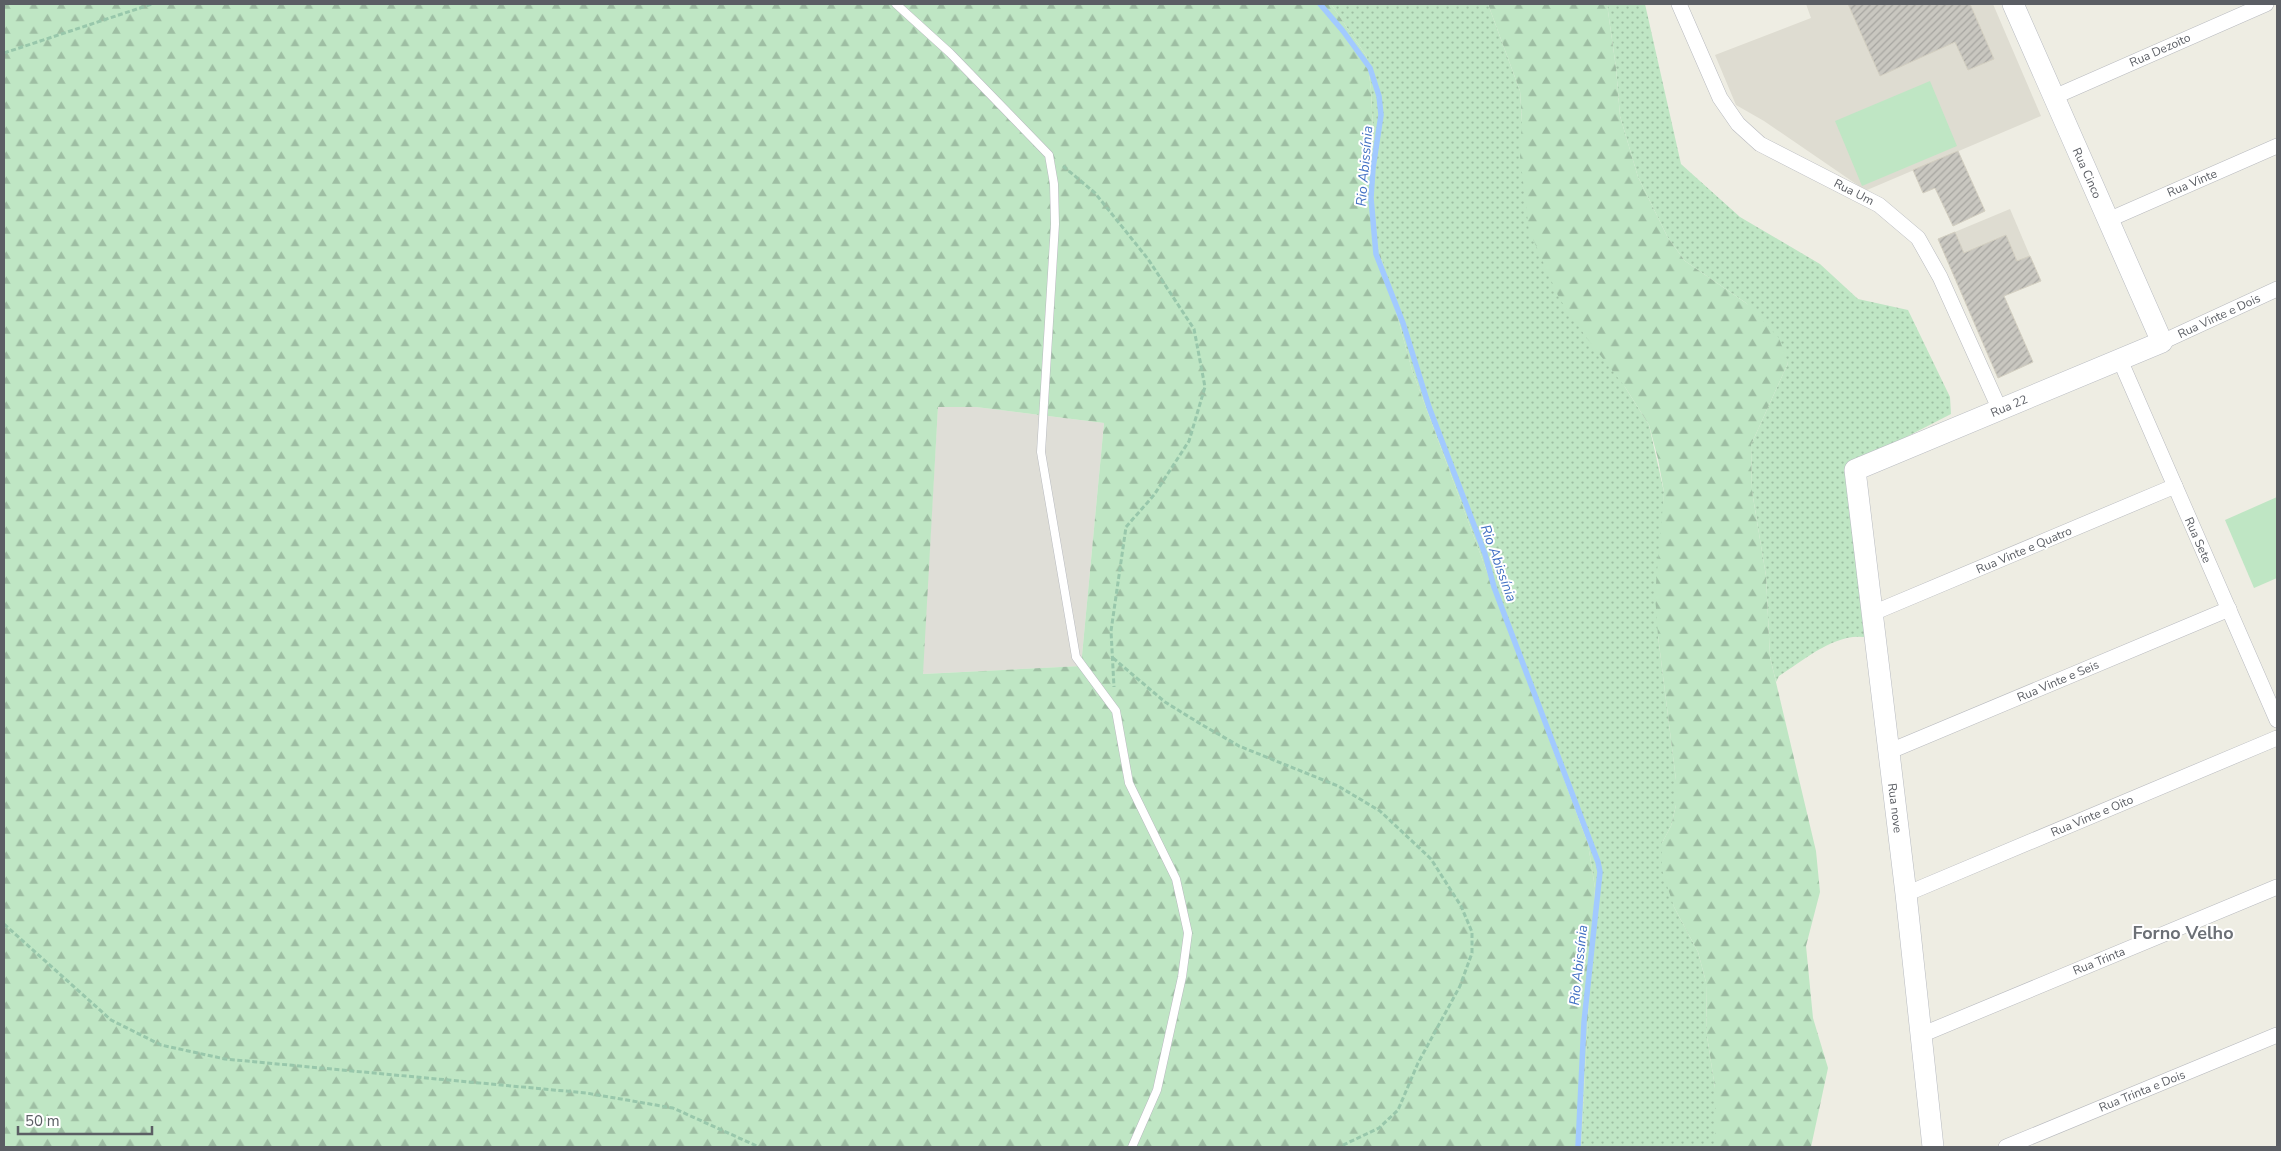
<svg xmlns="http://www.w3.org/2000/svg" width="2281" height="1151" font-family="'Nunito Sans',sans-serif">
<defs>
<pattern id="grass-dots" width="8" height="8" patternUnits="userSpaceOnUse" patternTransform="scale(1.25)"><rect width="8" height="8" fill="#bfe6c4"/><path d="M2 2h.1M6 6h.1" fill="none" stroke="#9ebea3" stroke-width="1.8" stroke-linecap="round"/></pattern>
<pattern id="forest-firs" width="22" height="20" patternUnits="userSpaceOnUse" patternTransform="scale(1.25)"><rect width="22" height="20" fill="#bfe6c4"/><path d="M5 1l3.5 6h-7zM16 11l3.5 6h-7z" fill="#9ebea3"/></pattern>
<pattern id="building-hatch" width="6" height="6" patternUnits="userSpaceOnUse" patternTransform="scale(1.25)"><rect width="6" height="6" fill="#c9c7c0"/><path d="M-1 1l2-2M0 6l6-6M5 7l2-2" fill="none" stroke="#a6a5a0"/></pattern>
</defs>
<rect width="100%" height="100%" fill="#eeede3"/>
<!-- industrial -->
<polygon fill="#dfded7" points="938,407 976,407 1104,423 1081,666 922,674"/>
<!-- education -->
<g fill="#dedcd1">
<polygon points="1806,4 1993,4 2041,116 1867,190 1859,186 1764,121 1736,105 1715,55 1811,18"/>
<polygon points="2010,209 2030,256 1958,286 1938,239"/>
</g>
<!-- grass -->
<g fill="url(#grass-dots)">
<polygon points="1331,4 1488,4 1520,91 1522,122 1625,387 1649,425 1664,492 1658,636 1676,780 1676,805 1671,826 1662,843 1674,907 1698,952 1706,982 1707,1036 1715,1088 1715,1147 1581,1147 1595,888 1588,844 1412,370 1371,220 1374,150 1371,90 1367,57"/>
<path d="M1607 4H1645L1681 164 1740 217 1820 264 1858 299 1908 310 1950 397 1951 414 1875 453 1848 464 1869 638C1838 630 1804 660 1779 676L1776 682 1770 657 1766 576 1752 491 1751 445 1788 363 1746 303 1685 261 1668 238 1638 177 1620 116 1616 68Z"/>
</g>
<!-- forest -->
<g fill="url(#forest-firs)" fill-rule="evenodd">
<path d="M4 4H1331L1367 57 1371 90 1374 150 1371 220 1412 370 1588 844 1595 888 1581 1147H4ZM938 407H976L1104 423 1081 666 923 674Z"/>
<polygon points="1488,4 1607,4 1616,68 1620,116 1638,177 1668,238 1685,261 1746,303 1779,338 1788,363 1751,445 1752,491 1766,576 1770,657 1816,851 1820,892 1806,946 1813,1018 1828,1068 1811,1147 1715,1147 1715,1088 1707,1036 1706,982 1698,952 1674,907 1662,870 1662,843 1671,826 1676,805 1676,780 1658,636 1655,595 1664,492 1658,459 1649,425 1625,387 1586,337 1559,298 1529,230 1520,156 1522,122 1520,91"/>
</g>
<!-- garden -->
<g fill="#bfe6c4">
<polygon points="1930,81 1957,146 1862,186 1835,121"/>
<polygon points="2277,497 2277,578 2254,588 2225,520"/>
</g>
<g fill="none" stroke-linecap="round" stroke-linejoin="round">
<!-- stream -->
<polyline stroke="#a2caff" stroke-width="5.5" points="1320,4 1343,31 1370,68 1379,96 1381,115 1373,168 1371,198 1376,254 1403,323 1429,407 1485,554 1494,587 1598,862 1600,872 1584,1022 1578,1147"/>
</g>
<!-- building -->
<g fill="url(#building-hatch)" stroke="#d3cfc1">
<polygon points="1848,4 1970,4 1994,59 1968,70 1955,42 1880,76"/>
<polygon points="1958,151 1985,211 1953,226 1935,188 1923,193 1913,170"/>
<polygon points="1955,232 1964,253 2006,235 2017,261 2030,256 2041,281 2004,296 2033,362 1998,378 1938,239"/>
</g>
<g fill="none" stroke-linecap="round" stroke-linejoin="round">
<defs>
<polyline id="lane" points="896,4 950,53 1049,155 1054,184 1055,224 1041,452 1076,657 1116,711 1129,783 1176,879 1188,933 1182,977 1157,1090 1132,1147"/>
<g id="street">
<polyline points="1679,4 1720,98 1738,124 1760,144 1879,205 1918,238 1940,277 2000,410"/>
<polyline points="2054,97 2266,4"/>
<polyline points="2108,220 2277,146"/>
<polyline points="2162,342 2277,289"/>
<polyline points="2120,360 2277,720"/>
<polyline points="1873,613 2175,486"/>
<polyline points="1888,752 2229,609"/>
<polyline points="1906,894 2277,738"/>
<polyline points="1921,1035 2277,887"/>
<polyline points="2006,1147 2277,1035"/>
</g>
<polyline id="secondary" points="1933,1147 1906,894 1855,470 2162,342 2013,4"/>
</defs>
<!-- lane casing -->
<use href="#lane" stroke="#b8babf" stroke-width="9"/>
<!-- street casing -->
<use href="#street" stroke="#b8babf" stroke-width="16"/>
<!-- secondary casing -->
<use href="#secondary" stroke="#b8bbc1" stroke-width="22"/>
<!-- path -->
<g stroke="#98c7ab" stroke-width="3" stroke-dasharray="5 2.5" stroke-linecap="butt">
<polyline points="4,53 152,4"/>
<polyline points="1063,166 1095,193 1148,259 1194,329 1205,387 1189,441 1154,495 1126,527 1111,631 1114,687"/>
<polyline points="1113,658 1165,702 1199,723 1239,746 1338,786 1380,811 1431,859 1461,906 1472,932 1472,953 1460,986 1418,1063 1398,1110 1379,1128 1339,1147"/>
<polyline points="4,924 111,1020 161,1045 225,1059 586,1093 673,1108 759,1147"/>
</g>
<!-- lane -->
<use href="#lane" stroke="#fff" stroke-width="8"/>
<!-- street -->
<use href="#street" stroke="#fff" stroke-width="15"/>
<!-- secondary -->
<use href="#secondary" stroke="#fff" stroke-width="21"/>
</g>
<g text-anchor="middle" stroke-width="4" stroke-linejoin="round" paint-order="stroke">
<!-- street labels -->
<g font-size="12" fill="#5b5e64" stroke="#fff">
<text transform="translate(2160 50) rotate(-24)" y="4">Rua Dezoito</text>
<text transform="translate(2087 173) rotate(66)" y="4">Rua Cinco</text>
<text transform="translate(2192 183) rotate(-23)" y="4">Rua Vinte</text>
<text transform="translate(1854 192) rotate(27)" y="4">Rua Um</text>
<text transform="translate(2219 316) rotate(-25)" y="4">Rua Vinte e Dois</text>
<text transform="translate(2009 406) rotate(-23)" y="4">Rua 22</text>
<text transform="translate(2198 540) rotate(66)" y="4">Rua Sete</text>
<text transform="translate(2024 550) rotate(-23)" y="4">Rua Vinte e Quatro</text>
<text transform="translate(2058 681) rotate(-23)" y="4">Rua Vinte e Seis</text>
<text transform="translate(1895 808) rotate(83)" y="4">Rua nove</text>
<text transform="translate(2092 816) rotate(-23)" y="4">Rua Vinte e Oito</text>
<text transform="translate(2099 961) rotate(-22)" y="4">Rua Trinta</text>
<text transform="translate(2142 1091) rotate(-22)" y="4">Rua Trinta e Dois</text>
</g>
<!-- water labels -->
<g font-size="14" font-style="italic" fill="#4371c4" stroke="#fff">
<text transform="translate(1364 166) rotate(-85)" y="5">Rio Abissínia</text>
<text transform="translate(1499 563) rotate(70)" y="5">Rio Abissínia</text>
<text transform="translate(1578 965) rotate(-84)" y="5">Rio Abissínia</text>
</g>
<!-- district labels -->
<g font-size="18" font-weight="bold" fill="#6c7076" stroke="#fff">
<text x="2183" y="939">Forno Velho</text>
</g>
</g>
<!-- border -->
<rect width="2281" height="1151" fill="none" stroke="#5b5e64" stroke-width="10"/>
<!-- scale -->
<path d="M18 1126v8h134v-8" fill="none" stroke="#5b5e64" stroke-width="2.5"/>
<text x="25" y="1126" font-size="15" fill="#5b5e64" stroke="#ffffff" stroke-width="4" paint-order="stroke">50 m</text>
</svg>
